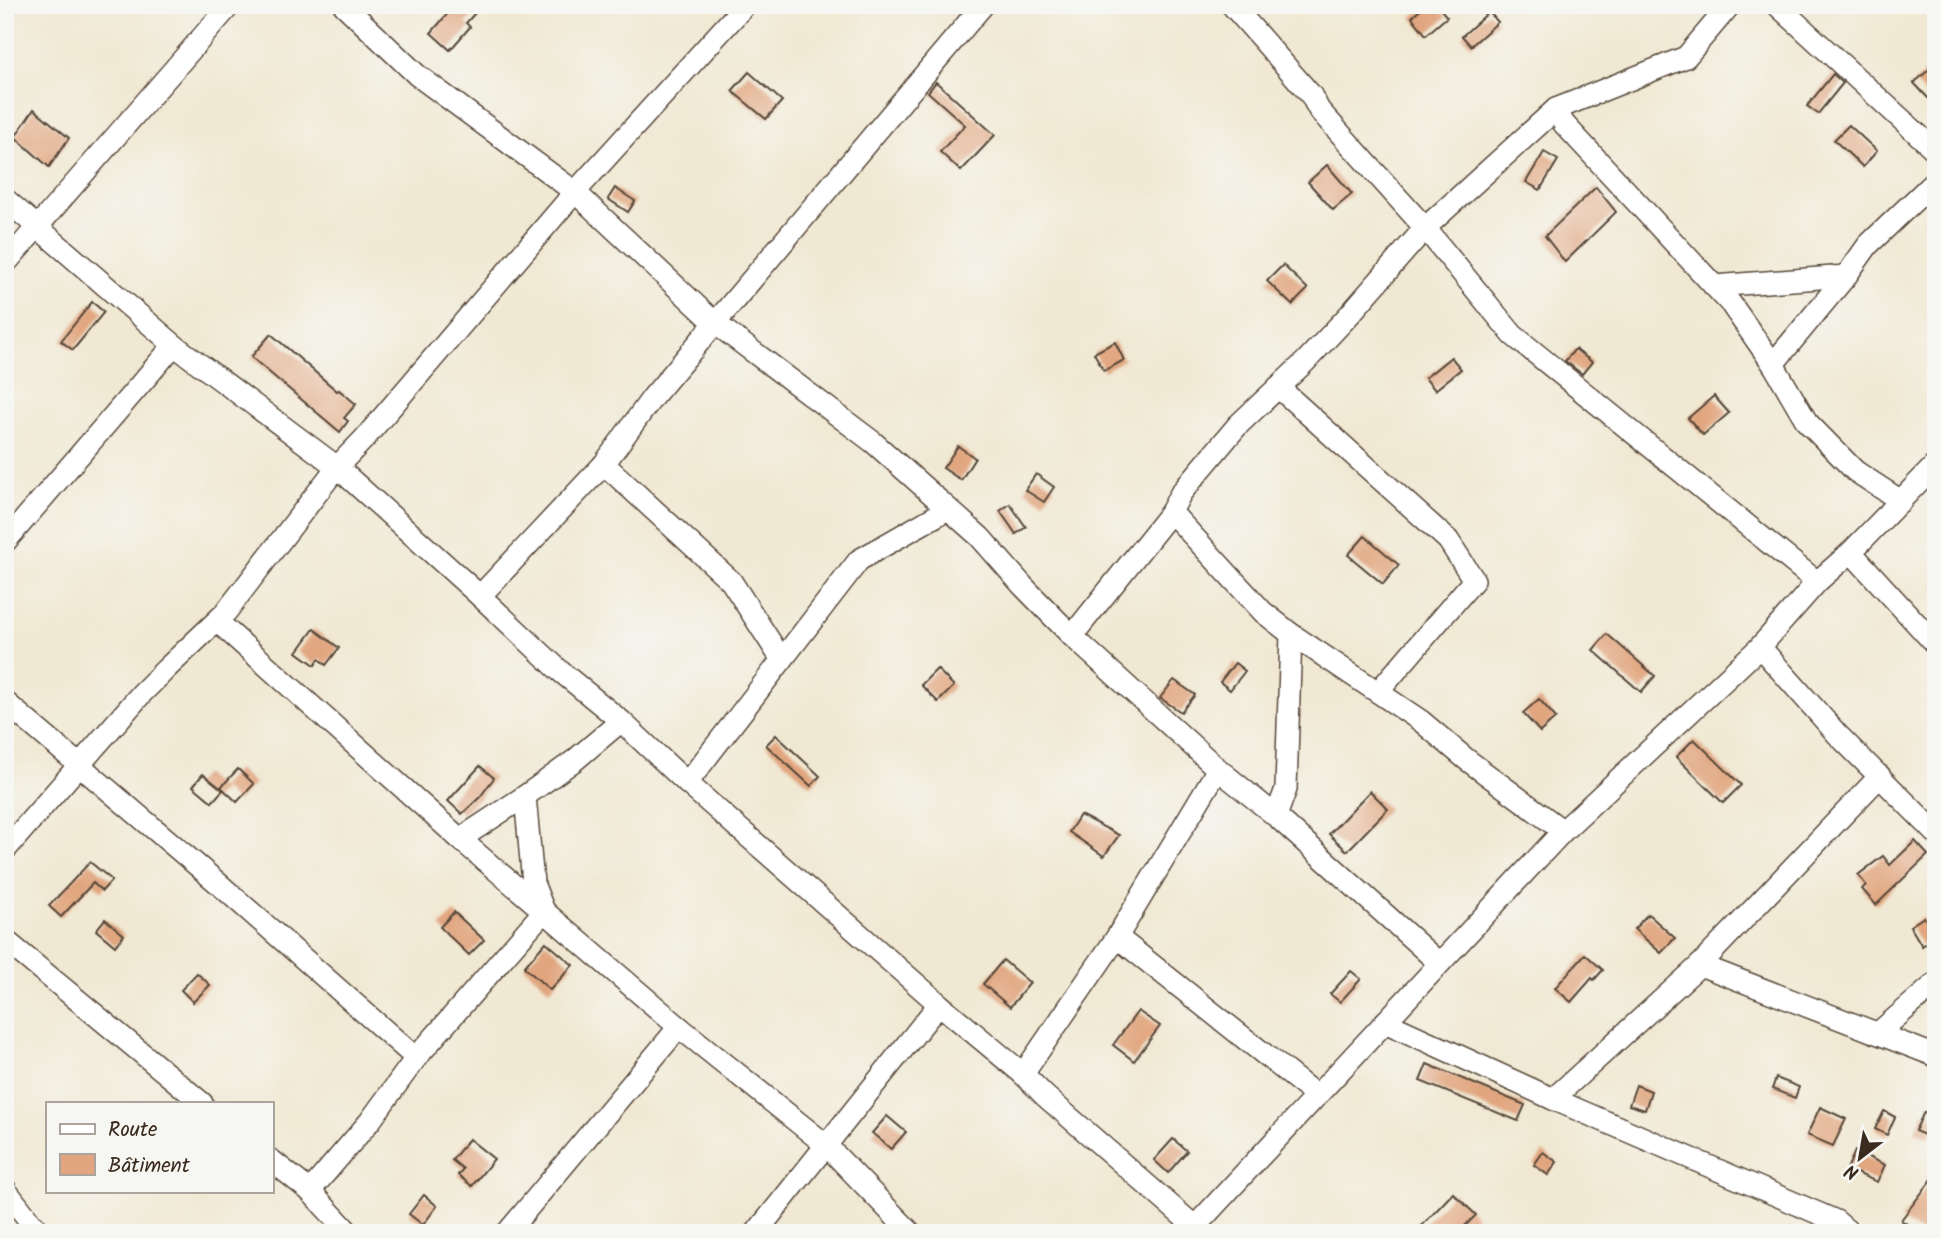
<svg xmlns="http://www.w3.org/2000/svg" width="1941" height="1238" font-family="Kalam,sans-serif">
<rect width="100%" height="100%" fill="#f6f6f2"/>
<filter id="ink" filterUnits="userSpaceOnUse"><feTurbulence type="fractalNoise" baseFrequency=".0143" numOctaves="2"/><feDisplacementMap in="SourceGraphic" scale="14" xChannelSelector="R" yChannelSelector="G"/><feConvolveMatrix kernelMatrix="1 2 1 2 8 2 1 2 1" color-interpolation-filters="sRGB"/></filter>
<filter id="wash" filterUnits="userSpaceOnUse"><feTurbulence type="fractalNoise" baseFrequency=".00686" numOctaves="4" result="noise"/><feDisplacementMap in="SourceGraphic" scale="28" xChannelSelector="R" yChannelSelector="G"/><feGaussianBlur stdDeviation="1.57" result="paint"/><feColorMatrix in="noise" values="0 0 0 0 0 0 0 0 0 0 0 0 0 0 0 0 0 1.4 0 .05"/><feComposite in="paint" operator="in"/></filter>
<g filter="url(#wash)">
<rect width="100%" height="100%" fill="#f0e8d2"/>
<g id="blocks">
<!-- building -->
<g fill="#e1a67f">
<polygon points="455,5 466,5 475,13 466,23 470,27 450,50 431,33"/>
<polygon points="1425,5 1437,5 1447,17 1426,35 1412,17"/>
<polygon points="1489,12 1498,22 1471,46 1462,36"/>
<polygon points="1936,63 1936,91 1928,98 1914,83"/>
<polygon points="749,72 782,101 766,119 732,91"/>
<polygon points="1833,74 1843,83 1818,114 1807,106"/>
<polygon points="936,82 995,135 961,171 940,152 965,125 928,92"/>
<polygon points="34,109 69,138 49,167 15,137"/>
<polygon points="1849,125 1877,151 1863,167 1834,140"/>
<polygon points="1544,152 1558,160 1540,190 1526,182"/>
<polygon points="1327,165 1352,194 1333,210 1308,182"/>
<polygon points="1596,187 1616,212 1565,262 1545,236"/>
<polygon points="615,188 635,201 628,212 608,199"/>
<polygon points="1283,265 1308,289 1292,305 1267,281"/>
<polygon points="92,302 104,312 73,350 61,341"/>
<polygon points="271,334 337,391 339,390 356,404 344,418 348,421 340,432 251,357"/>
<polygon points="1115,342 1124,360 1104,371 1094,353"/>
<polygon points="1575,349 1592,362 1582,374 1565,361"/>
<polygon points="1451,357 1461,369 1435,390 1425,378"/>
<polygon points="1714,396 1729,413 1703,435 1688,418"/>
<polygon points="958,446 975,458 961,480 943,468"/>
<polygon points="1036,474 1054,487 1044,502 1025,490"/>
<polygon points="1010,504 1026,527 1016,534 1000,511"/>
<polygon points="1365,536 1399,565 1383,584 1348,555"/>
<polygon points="314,629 339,648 326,665 319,659 315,665 297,652"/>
<polygon points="1607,634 1655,676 1641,692 1593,650"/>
<polygon points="1235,663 1245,671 1230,690 1220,682"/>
<polygon points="937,669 954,686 938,702 921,685"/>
<polygon points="1174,680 1195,695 1181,712 1160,698"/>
<polygon points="1539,699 1556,718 1540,732 1523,713"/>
<polygon points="776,735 820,776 811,786 766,745"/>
<polygon points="1694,739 1741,785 1723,803 1676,757"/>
<polygon points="480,766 494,778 480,797 462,814 448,801"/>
<polygon points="238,769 254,784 237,802 221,787"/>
<polygon points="203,774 223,790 212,802 193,786"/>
<polygon points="1370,791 1388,809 1347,851 1329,834"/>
<polygon points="1080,815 1119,835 1104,856 1069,832"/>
<polygon points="1915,841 1928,855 1876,905 1862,889 1866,885 1858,875 1883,856 1890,865"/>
<polygon points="90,862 112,880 102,891 93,883 61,917 49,906"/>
<polygon points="454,912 484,940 469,955 440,927"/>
<polygon points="1648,914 1675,938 1661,953 1634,929"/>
<polygon points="1924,917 1936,937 1922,946 1910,926"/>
<polygon points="105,919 124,935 115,946 96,930"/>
<polygon points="546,942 573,965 550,990 524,967"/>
<polygon points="1585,954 1603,970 1594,980 1592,978 1571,1002 1555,988"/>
<polygon points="1003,960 1030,983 1010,1007 983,984"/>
<polygon points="1351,971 1361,979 1340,1002 1330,994"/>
<polygon points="197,973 210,985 193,1002 181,990"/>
<polygon points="1138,1011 1160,1026 1134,1061 1113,1045"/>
<polygon points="1427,1064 1525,1105 1518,1121 1420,1081"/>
<polygon points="1776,1078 1799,1087 1795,1098 1772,1089"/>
<polygon points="1636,1085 1651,1091 1645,1110 1629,1105"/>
<polygon points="1820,1107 1846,1119 1833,1146 1807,1135"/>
<polygon points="1884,1111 1895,1117 1887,1135 1875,1129"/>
<polygon points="1924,1112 1936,1117 1936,1121 1929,1137 1915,1131"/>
<polygon points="887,1116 906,1132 891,1149 872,1133"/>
<polygon points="469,1139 494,1159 472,1186 458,1175 463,1169 452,1160"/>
<polygon points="1173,1139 1187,1151 1168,1173 1154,1160"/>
<polygon points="1855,1151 1885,1165 1877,1182 1847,1169"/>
<polygon points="1543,1152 1557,1162 1548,1175 1534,1165"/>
<polygon points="1936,1174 1936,1222 1928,1233 1920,1233 1901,1220"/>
<polygon points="1453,1193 1476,1215 1458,1233 1415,1233"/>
<polygon points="424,1195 437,1206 423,1225 409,1214"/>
</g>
</g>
</g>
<g filter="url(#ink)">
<use href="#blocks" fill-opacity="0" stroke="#564639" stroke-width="2"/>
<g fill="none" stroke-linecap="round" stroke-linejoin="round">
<defs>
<g id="minor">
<polyline points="344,5 417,75 575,192 715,323 873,442 980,537 1023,586 1072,636"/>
<polyline points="1232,5 1311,95 1319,110 1425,228 1513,335 1817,582"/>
<polyline points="1777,5 1936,151"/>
<polyline points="1556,109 1564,124 1731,304 1773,364 1807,422 1855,471 1901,501"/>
<polyline points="5,199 174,345 337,467 480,596 560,671 621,721 687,783 939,1004 1023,1074 1045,1096 1202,1233"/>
<polyline points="5,264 230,5"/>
<polyline points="1714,286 1846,276"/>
<polyline points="1773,364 1846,276 1868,245 1936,180"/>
<polyline points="1278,387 1448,540 1474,580 1378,692"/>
<polyline points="604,464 731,581 782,660"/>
<polyline points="1171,512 1263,612 1291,634 1421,721 1466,759 1563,831"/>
<polyline points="5,542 174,345"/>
<polyline points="1851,552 1936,645"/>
<polyline points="480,596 604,464 652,398 983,5"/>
<polyline points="218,622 460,839 525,796"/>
<polyline points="1760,647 1837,734 1936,833"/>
<polyline points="5,702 219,884 416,1058"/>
<polyline points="1218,769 1072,636 1171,512 1181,493 1238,425 1305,362 1350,314 1425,228 1556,109 1686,57 1730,5"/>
<polyline points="687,783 859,560 948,509"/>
<polyline points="1276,816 1286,789 1291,634"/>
<polyline points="460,839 679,1027 826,1145 911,1233"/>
<polyline points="5,850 142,693 166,669 226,612 337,467 364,439 575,192 745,5"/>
<polyline points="1117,937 1218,769 1276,816 1439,963"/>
<polyline points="5,940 202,1103"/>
<polyline points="1700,965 1880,776"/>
<polyline points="1385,1022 1553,1099 1836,1221 1850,1233"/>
<polyline points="1878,1033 1936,983"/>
<polyline points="1023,1074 1117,937 1317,1096"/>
<polyline points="1553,1099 1700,965 1936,1056"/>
<polyline points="271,1160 310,1191 349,1233"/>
<polyline points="5,1189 32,1224 42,1233"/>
<polyline points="310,1191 370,1121 416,1058 544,911 533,883 525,796 575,760 621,721"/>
<polyline points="507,1233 679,1027"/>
<polyline points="756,1233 939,1004"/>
<polyline points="1189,1233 1563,831 1760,647 1817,582 1851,552 1936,464"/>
</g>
</defs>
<!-- minor casing -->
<use href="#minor" stroke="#564639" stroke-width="24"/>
<!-- minor -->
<use href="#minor" stroke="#fff" stroke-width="21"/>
</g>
</g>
<!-- margin -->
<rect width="1941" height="1238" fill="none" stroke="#f6f6f2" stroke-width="28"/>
<!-- legend -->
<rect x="46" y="1102" width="228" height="91" fill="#f6f6f2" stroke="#aba49d" stroke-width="2"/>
<rect x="60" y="1124" width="35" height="10" fill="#ffffff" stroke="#aba49d" stroke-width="2"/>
<text x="108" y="1136" font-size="21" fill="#3b2a1e">Route</text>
<rect x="60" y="1154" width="35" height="21" fill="#e1a67f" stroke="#aba49d" stroke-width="2"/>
<text x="108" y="1172" font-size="21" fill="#3b2a1e">Bâtiment</text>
<!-- north arrow -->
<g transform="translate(1860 1158) rotate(211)" stroke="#f6f6f2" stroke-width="5" paint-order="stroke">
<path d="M0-5L12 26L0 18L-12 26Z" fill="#3b2a1e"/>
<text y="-10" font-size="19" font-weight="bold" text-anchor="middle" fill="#3b2a1e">N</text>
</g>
</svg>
